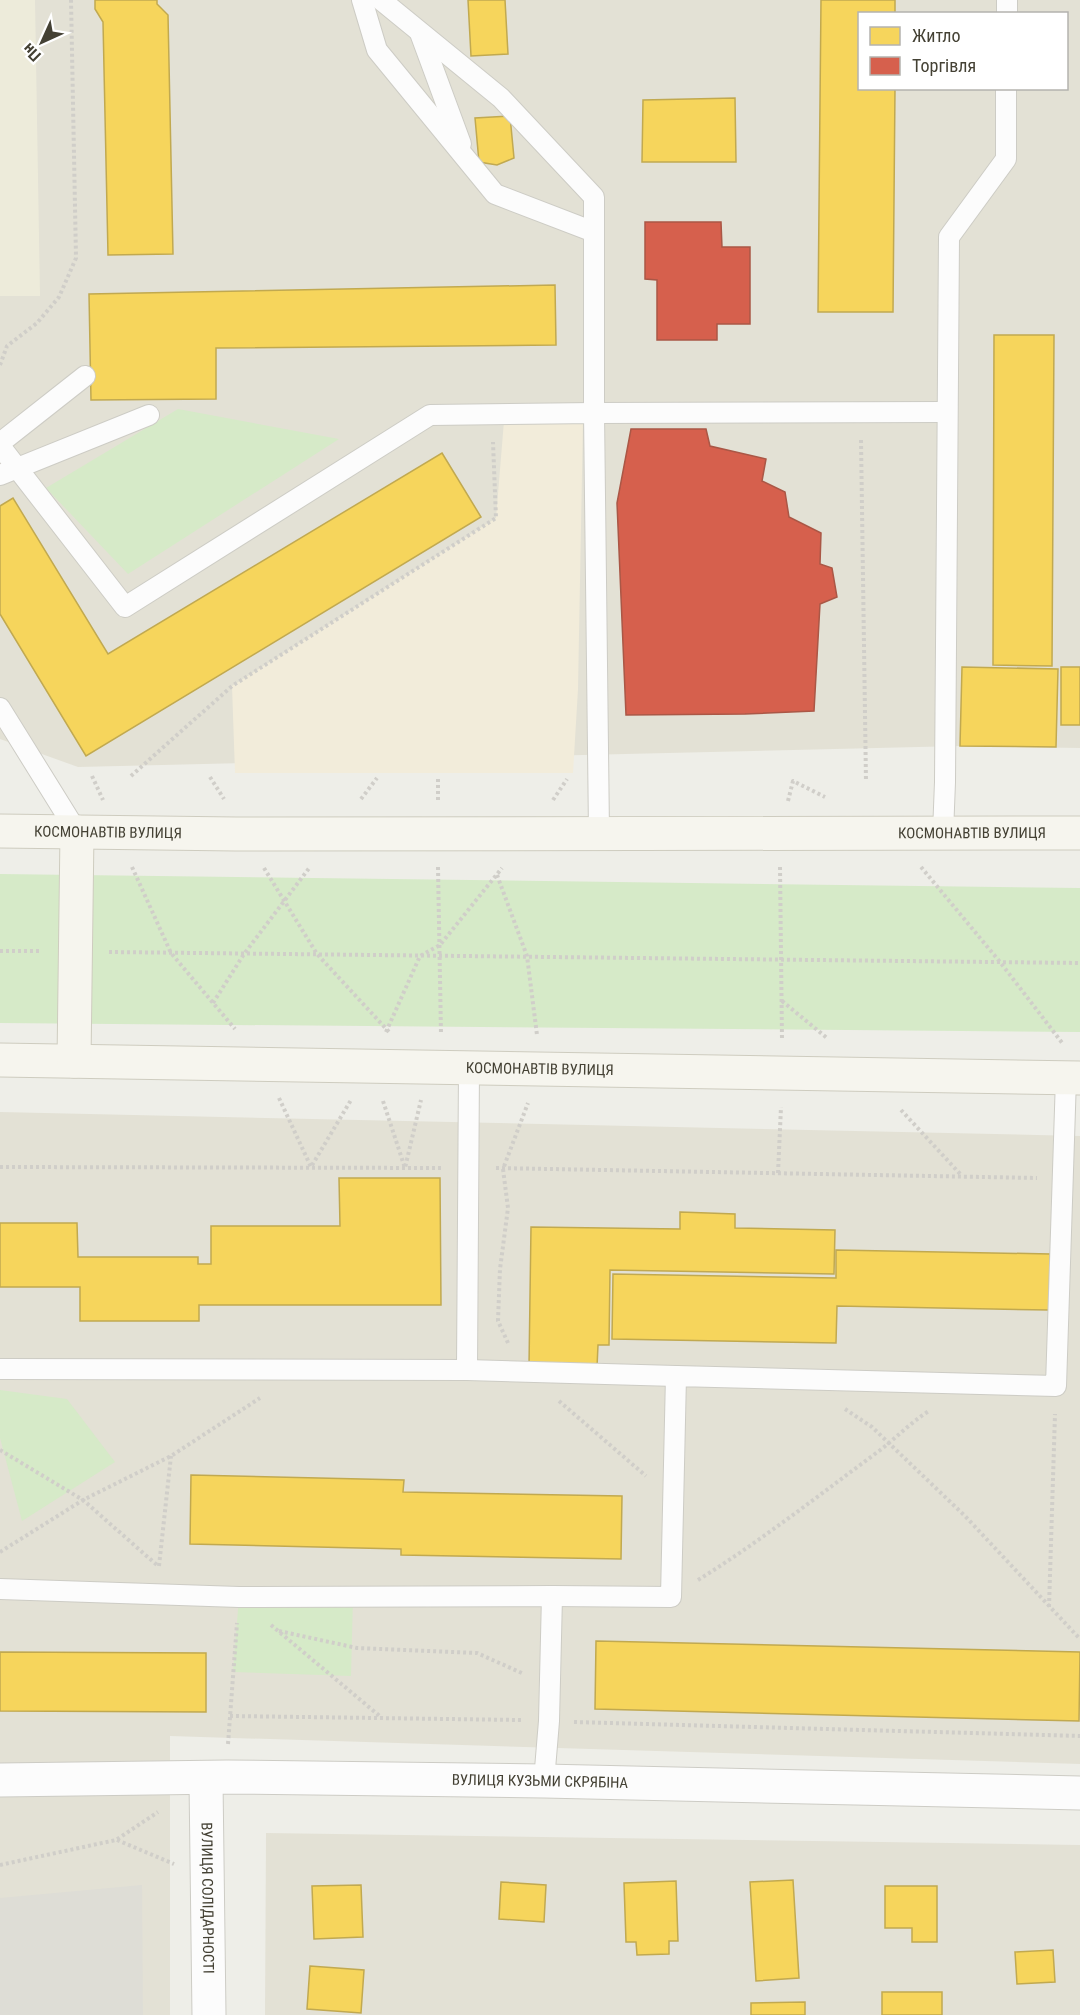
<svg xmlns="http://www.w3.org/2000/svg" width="1080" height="2015" font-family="'Roboto Condensed',sans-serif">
<rect width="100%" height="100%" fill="#eeeee8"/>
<!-- residential -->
<g fill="#e3e1d5" fill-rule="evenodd">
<path d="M0 0H1080V748L960 746 78 767 0 739ZM860 14H1066V88H860Z"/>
<polygon points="0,1112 1080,1136 1080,1764 170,1736 170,2015 0,2015"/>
<polygon points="266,1833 1080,1845 1080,2015 265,2015"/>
</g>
<!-- commercial -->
<polygon fill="#f2ecda" points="583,419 578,689 573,773 235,773 232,686 496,518 504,421"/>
<!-- industrial -->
<polygon fill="#deddd6" points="142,1885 143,2015 0,2015 0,1898"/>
<!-- education -->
<polygon fill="#edebda" points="0,0 35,0 40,296 0,296"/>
<!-- green -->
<g fill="#d6eac8">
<polygon points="178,409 339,439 128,574 46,488"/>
<polygon points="0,874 1080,888 1080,1032 0,1023"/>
<polygon points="0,1390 67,1399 115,1462 22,1521 0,1438"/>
<polygon points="239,1597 353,1597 351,1676 233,1672"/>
</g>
<!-- homes -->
<g fill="#f6d55c" stroke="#c1a950" stroke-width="1.5">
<polygon points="95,0 157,0 157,4 168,15 173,254 108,255 103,22 95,9"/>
<polygon points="468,0 505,0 508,54 471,56"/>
<polygon points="821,0 895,0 895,14 860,14 860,88 895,88 893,312 818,312"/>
<polygon points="735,98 736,162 642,162 643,100"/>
<polygon points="510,116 514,158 497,165 479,162 475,118"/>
<polygon points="555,285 556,345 216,348 216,399 91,400 89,294"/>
<polygon points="994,335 1054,335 1052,666 993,665"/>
<polygon points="442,453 481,517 86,756 0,614 0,506 13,498 108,654"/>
<polygon points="962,667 1058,669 1056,747 960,746"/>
<rect x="1061" y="667" width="19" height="58"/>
<polygon points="339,1178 440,1178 441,1305 199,1305 199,1321 80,1321 80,1287 0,1287 0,1223 77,1223 78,1257 198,1257 198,1264 211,1264 211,1226 340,1226"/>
<polygon points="680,1212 735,1214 735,1228 835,1230 834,1274 610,1270 609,1345 598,1345 597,1367 529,1366 531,1227 680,1229"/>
<polygon points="836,1250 1050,1254 1049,1310 837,1306 836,1343 612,1339 613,1274 836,1278"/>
<polygon points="191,1475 404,1480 403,1492 622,1496 621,1559 401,1555 401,1549 190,1544"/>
<polygon points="596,1641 1080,1652 1079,1721 595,1709"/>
<polygon points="0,1652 206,1653 206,1712 0,1711"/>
<polygon points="793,1880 799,1978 756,1981 750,1882"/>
<polygon points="676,1881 678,1941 669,1941 669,1954 637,1955 636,1942 626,1942 624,1883"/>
<polygon points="501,1882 546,1885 544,1922 499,1919"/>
<polygon points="361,1885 363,1937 314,1939 312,1886"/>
<polygon points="885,1886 937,1886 937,1942 912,1942 912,1928 885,1928"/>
<polygon points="1053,1950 1055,1982 1017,1984 1015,1952"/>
<polygon points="310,1966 364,1970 361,2013 307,2009"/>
<rect x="882" y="1992" width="60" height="23"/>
<polygon points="805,2002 805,2015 751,2015 751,2003"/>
</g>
<!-- shops -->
<g fill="#d6604d" stroke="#aa5746" stroke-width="1.5">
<polygon points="645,222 721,222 722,247 750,247 750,324 717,324 717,340 657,340 657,280 645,279"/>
<polygon points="631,429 706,429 710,446 766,459 762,481 785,492 789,517 821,533 820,564 832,568 837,597 820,604 814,711 745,714 626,715 617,503"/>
</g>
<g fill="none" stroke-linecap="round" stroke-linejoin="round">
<defs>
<g id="lane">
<polyline points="362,0 377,50 495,194 594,232"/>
<polyline points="381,0 501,98 594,197 594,413 947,412"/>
<polyline points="1007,14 1007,0"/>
<polyline points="420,33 461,144"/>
<polyline points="0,443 85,376"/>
<polyline points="0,446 125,607 430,415 594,413 599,832"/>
<polyline points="0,475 149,415"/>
<polyline points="0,708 77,832"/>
<polyline points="943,833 945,782 949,237 1006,159 1006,88"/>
<polyline points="0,1369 467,1370 469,1068"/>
<polyline points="467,1370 676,1376"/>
<polyline points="0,1589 239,1597 552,1596 549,1721 544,1781"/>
<polyline points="552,1596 671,1597 676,1376 1056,1386 1066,1078"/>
</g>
<g id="street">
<path id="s1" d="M0 1780 227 1777 544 1781 1080 1793"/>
<path id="s2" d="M206 1781 209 2015"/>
</g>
<g id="secondary">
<path id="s3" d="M0 831 236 834 1080 833"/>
<path id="s4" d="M0 1060 1080 1078"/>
<polyline points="74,1061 77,832"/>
</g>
</defs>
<!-- lane casing -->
<use href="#lane" stroke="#cdccc5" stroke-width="22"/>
<!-- street casing -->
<use href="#street" stroke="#cdccc5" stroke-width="35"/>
<!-- secondary casing -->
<use href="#secondary" stroke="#ceccbf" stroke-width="35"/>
<!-- path -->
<g stroke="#d0cec9" stroke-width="4" stroke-dasharray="3 3" stroke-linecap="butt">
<polyline points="0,365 7,346 37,323 59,297 76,258 71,0"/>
<polyline points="861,440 866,782"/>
<polyline points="92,776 103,800"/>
<polyline points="131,776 232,686 496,518 493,442"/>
<polyline points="210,777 224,799"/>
<polyline points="361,799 377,778"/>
<polyline points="438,800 438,778"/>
<polyline points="553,800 567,779"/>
<polyline points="788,801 793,781 825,797"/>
<polyline points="132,867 171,953 235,1029"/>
<polyline points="438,867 441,1034"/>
<polyline points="780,867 782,1040"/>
<polyline points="921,867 1000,962 1063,1044"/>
<polyline points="264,868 317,954 390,1033"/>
<polyline points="497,875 527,956 537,1035"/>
<polyline points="0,951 41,951"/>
<polyline points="109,952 1080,963"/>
<polyline points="782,1001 827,1038"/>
<polyline points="213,1003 244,954 310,867"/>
<polyline points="386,1032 420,956 440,945 502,868"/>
<polyline points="279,1098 311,1167 351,1100"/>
<polyline points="383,1101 405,1168 421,1100"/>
<polyline points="901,1110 962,1176"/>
<polyline points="0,1167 443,1168"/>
<polyline points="496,1168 1037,1178"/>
<polyline points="778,1173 781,1107"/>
<polyline points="508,1343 498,1321 500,1269 508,1208 503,1169 528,1103"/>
<polyline points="559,1401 646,1476"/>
<polyline points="845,1409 872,1427 965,1516 1080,1639"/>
<polyline points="0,1450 83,1500 158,1566"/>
<polyline points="0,1552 83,1500 171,1456 260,1398"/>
<polyline points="159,1566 171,1456"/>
<path d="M698 1580C761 1541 819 1495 879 1451 896 1438 910 1423 929 1411"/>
<polyline points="1049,1607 1055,1414"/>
<polyline points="271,1625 382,1718"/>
<polyline points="279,1631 357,1648 477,1653 524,1674"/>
<polyline points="230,1716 521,1720"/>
<polyline points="574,1722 1080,1736"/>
<polyline points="228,1744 237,1623"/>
<polyline points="117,1840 174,1864"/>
<polyline points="0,1865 116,1840 158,1812"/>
</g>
<!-- lane -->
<use href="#lane" stroke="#fcfcfc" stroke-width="20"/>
<!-- street -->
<use href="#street" stroke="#fcfcfc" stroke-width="33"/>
<!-- secondary -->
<use href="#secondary" stroke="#f6f5ee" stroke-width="33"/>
</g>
<g text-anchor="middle" stroke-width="6" stroke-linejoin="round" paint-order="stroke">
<!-- street labels -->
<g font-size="15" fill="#444134" stroke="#fff">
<text dy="5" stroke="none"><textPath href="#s3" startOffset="108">КОСМОНАВТІВ ВУЛИЦЯ</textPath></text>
<text dy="5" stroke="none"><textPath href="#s3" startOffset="972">КОСМОНАВТІВ ВУЛИЦЯ</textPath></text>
<text dy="5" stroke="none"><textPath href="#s4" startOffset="540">КОСМОНАВТІВ ВУЛИЦЯ</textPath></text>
<text dy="5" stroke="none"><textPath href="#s1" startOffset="540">ВУЛИЦЯ КУЗЬМИ СКРЯБІНА</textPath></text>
<text dy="5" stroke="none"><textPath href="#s2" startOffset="117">ВУЛИЦЯ СОЛІДАРНОСТІ</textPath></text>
</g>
</g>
<!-- legend -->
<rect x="858" y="12" width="210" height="78" fill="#ffffff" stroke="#b4b3ae" stroke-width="1.5"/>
<rect x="870" y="27" width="30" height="18" fill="#f6d55c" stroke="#b4b3ae" stroke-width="1.5"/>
<text x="912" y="42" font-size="18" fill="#444134">Житло</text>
<rect x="870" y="57" width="30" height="18" fill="#d6604d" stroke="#b4b3ae" stroke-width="1.5"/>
<text x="912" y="72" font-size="18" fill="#444134">Торгівля</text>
<!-- north arrow -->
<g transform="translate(42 42) rotate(225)" stroke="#ffffff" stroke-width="4.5" paint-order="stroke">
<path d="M0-4.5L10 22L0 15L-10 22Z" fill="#444134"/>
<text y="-9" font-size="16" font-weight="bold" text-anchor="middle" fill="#444134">Пн</text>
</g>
</svg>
